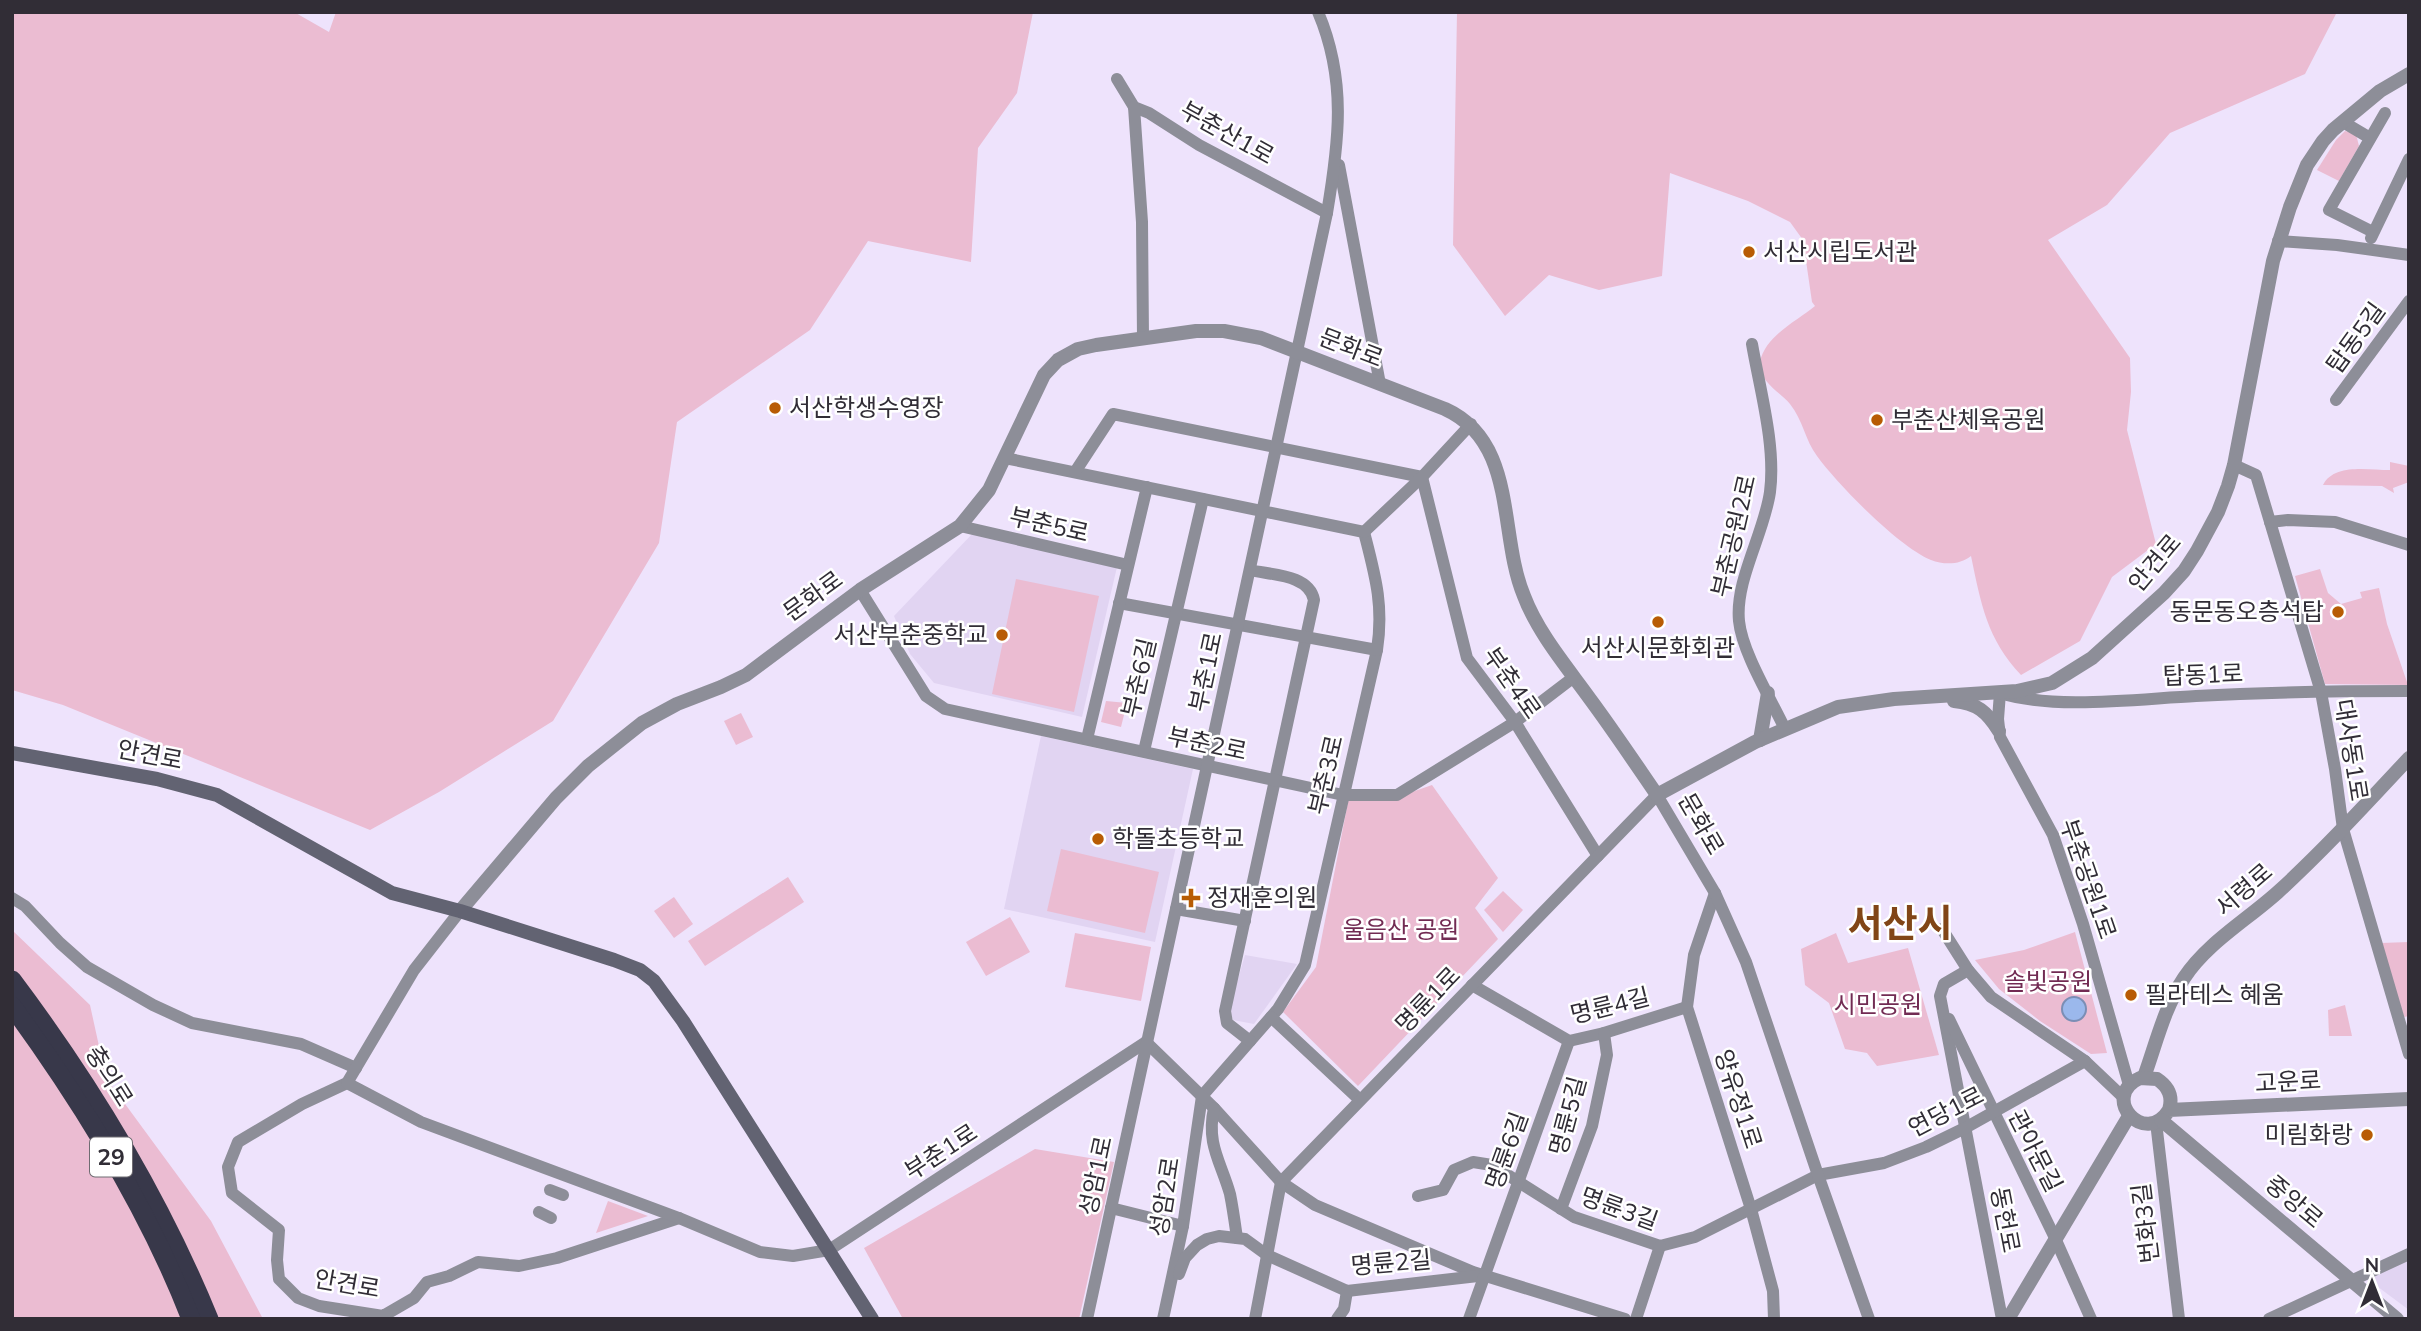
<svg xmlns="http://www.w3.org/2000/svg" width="2421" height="1331" font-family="Mulish,'Noto Sans KR',sans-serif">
<rect width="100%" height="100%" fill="#eee3fc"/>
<!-- built -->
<g fill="#e1d4f2">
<polygon points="973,533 1117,567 1082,717 934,683 910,654 894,616"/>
<polygon points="1041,736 1193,769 1155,942 1004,909"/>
<polygon points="1245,955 1297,964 1254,1024 1233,1020 1229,1010"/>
<polygon points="2409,1259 2409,1310 2366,1278"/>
</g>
<!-- green -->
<g fill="#ebbcd2">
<polygon points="12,12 294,12 329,32 336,12 1033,12 1017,93 978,148 971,262 868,241 810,330 677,422 659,543 553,721 439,792 370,830 63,705 12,690"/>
<path d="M1457 12H2337L2305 74 2170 133 2107 205 2048 240 2130 358 2131 392 2127 430 2156 544 2112 577 2080 641 2021 675C1987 639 1981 604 1971 556 1960 565 1944 565 1931 560 1899 547 1838 485 1817 456 1805 440 1803 420 1790 404 1780 392 1757 380 1760 362 1765 336 1797 321 1815 306L1812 302 1803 240 1790 222 1748 201 1670 173 1662 276 1599 290 1549 275 1505 316 1453 245Z"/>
<polygon points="2345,131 2356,134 2359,146 2339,181 2317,170 2336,140"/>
<path d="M2390 462 2409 466V482L2393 488 2394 493 2382 486 2323 485C2334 463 2368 470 2390 470Z"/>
<polygon points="2320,569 2328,593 2341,604 2362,598 2360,592 2379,588 2387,624 2408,685 2325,684 2295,576"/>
<polygon points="1016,579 1099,596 1074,712 992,694"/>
<polygon points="1106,701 1127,703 1121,727 1101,722"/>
<polygon points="741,713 753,737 736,745 724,721"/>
<polygon points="1432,785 1498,878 1475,908 1498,939 1358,1086 1283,1012 1316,967 1349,797 1392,799"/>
<polygon points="1061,849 1159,872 1145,933 1047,911"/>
<polygon points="788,877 804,902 705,966 688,941"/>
<polygon points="1503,891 1523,910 1503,932 1484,910"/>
<polygon points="674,897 693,924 674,938 654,911"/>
<polygon points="1010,917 1030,952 986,976 966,942"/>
<polygon points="12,930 90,1005 106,1078 211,1221 263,1319 12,1319"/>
<polygon points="2075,932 2107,1053 2091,1054 2040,1021 1999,989 1975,960 2024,950"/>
<polygon points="1075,933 1151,947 1141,1001 1065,987"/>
<polygon points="1836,933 1848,963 1908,948 1939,1055 1877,1066 1867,1053 1845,1049 1829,1003 1805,985 1801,949"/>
<polygon points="2409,942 2409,1016 2404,1017 2381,943"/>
<polygon points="2345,1005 2352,1036 2329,1036 2328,1010"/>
<polygon points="1035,1149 1114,1162 1079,1319 903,1319 864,1248"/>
<polygon points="608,1201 648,1216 596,1233"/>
</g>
<!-- water -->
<circle fill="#9bb8ec" stroke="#7b8eb5" stroke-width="2" cx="2074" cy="1009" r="12"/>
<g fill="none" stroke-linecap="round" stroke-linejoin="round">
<!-- minor -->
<g stroke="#8d8e98" stroke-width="12">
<polyline points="1117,79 1134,107 1149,113 1199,145 1327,213"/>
<polyline points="1134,107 1142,222 1143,338"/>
<polyline points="2343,122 2370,138"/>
<polyline points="1339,165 1380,384"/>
<polyline points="2373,232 2329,210 2385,113"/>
<polyline points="2371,238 2409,159"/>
<polyline points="2278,241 2337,245 2409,255"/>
<path d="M1752 344C1760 390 1776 446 1770 492 1764 534 1735 580 1739 621 1742 652 1771 699 1785 729"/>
<polyline points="2336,400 2409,301"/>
<path d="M1005 458 1364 532C1375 575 1384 605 1377 650L1305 965 1278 1009 1202 1096 1183 1226 1163 1319"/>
<polyline points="2234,465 2256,475 2321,692 2335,769 2343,829 2409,1054"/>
<polyline points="1075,472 1113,414 1422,477 1467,658 1515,722 1598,856"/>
<polyline points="2270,522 2288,520 2335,522 2409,545"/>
<polyline points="960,526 1128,565"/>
<polyline points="1364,532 1422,477 1471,424"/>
<path d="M1250 570C1270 575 1309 574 1314 600L1225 1011 1227 1023 1250 1041"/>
<polyline points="860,590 926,696 945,709 1343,795 1397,795 1515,722 1574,677"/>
<polyline points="1119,603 1377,650"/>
<polyline points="1087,739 1147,487"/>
<polyline points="1144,751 1203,499"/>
<polyline points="1715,893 1694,955 1687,1007 1751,1209 1773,1291 1774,1319"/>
<polyline points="12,898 25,906 60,943 87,967 153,1005 192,1023 301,1044 356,1068"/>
<polyline points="1176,909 1245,921"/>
<polyline points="460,911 414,970 347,1083 302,1104 238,1142 228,1167 232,1193 279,1230 277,1260 279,1279 298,1298 319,1306 383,1316 414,1298 427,1282 449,1276 478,1262 519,1266 557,1258 679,1218"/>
<polyline points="1942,929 1968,970 1991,997 2085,1061 2124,1098"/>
<polyline points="1968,970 1944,984 1940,996 2002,1319"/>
<polyline points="1472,985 1569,1041 1604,1033 1687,1007"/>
<polyline points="1271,1017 1360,1100"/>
<polyline points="1949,1019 2055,1238 2091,1319"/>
<polyline points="1146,1042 1214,1108 1281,1182 1315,1205 1473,1272 1625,1319"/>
<polyline points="347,1083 421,1122 679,1218 760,1252 793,1256 829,1250 1146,1042"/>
<path d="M2129 1085 2083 924 2053 835 2000 737 1998 719 2000 693C2056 710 2136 699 2196 696 2267 692 2338 691 2409 691"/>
<path d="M1214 1108C1206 1144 1221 1162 1230 1194 1233 1209 1235 1224 1237 1238"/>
<polyline points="2156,1122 2179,1319"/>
<polyline points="550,1190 563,1195"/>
<polyline points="1418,1196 1443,1190 1454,1170 1473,1162 1492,1165 1574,1217 1660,1246 1695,1237 1818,1175 1884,1163 1926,1147 1965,1128 2085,1061"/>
<polyline points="1111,1208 1183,1226"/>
<polyline points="1561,1209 1592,1126 1607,1055 1604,1033"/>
<polyline points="539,1212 551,1218"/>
<polyline points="1179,1274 1185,1258 1197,1245 1207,1239 1219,1236 1245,1239 1267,1255 1347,1291 1478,1276"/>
<path d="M1087 1319 1327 213C1339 142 1347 80 1318 12"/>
<polyline points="1255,1319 1281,1182 1657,795 1715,893 1746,962 1818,1175 1869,1319"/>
<polyline points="1337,1319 1344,1309 1347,1291"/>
<polyline points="1469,1319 1569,1041"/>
<polyline points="1636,1319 1660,1246"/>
<polyline points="2269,1319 2409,1254"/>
</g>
<!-- tertiary -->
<g stroke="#8d8e98" stroke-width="14">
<path d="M1954 701C1977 703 1987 712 1999 731"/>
<polyline points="1760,740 1768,693"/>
<path d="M460 911 556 798 588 766 642 723 677 704 721 687 746 675 860 590 960 526 989 490 1044 375 1058 360 1078 349 1096 345 1196 331H1224L1261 338 1445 409C1518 442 1498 534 1524 596 1538 633 1567 667 1590 699 1613 730 1635 763 1657 795L1755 742 1838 707 1894 699 2017 691 2052 683 2092 658 2164 593 2184 571 2197 551 2218 512 2228 486 2234 465 2273 261 2290 207 2307 165 2323 141 2333 130 2380 91 2409 74"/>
<path d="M2144 1077C2156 1044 2164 1008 2184 978 2207 943 2247 920 2278 892 2324 850 2366 804 2409 758"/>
<path d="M2169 1110C2173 1097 2169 1087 2157 1079L2140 1078C2099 1097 2145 1148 2169 1110L2409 1099"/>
<polyline points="2161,1120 2397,1319"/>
<polyline points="2008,1319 2129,1116"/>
</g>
<!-- secondary -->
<polyline stroke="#626372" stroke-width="14" points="12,753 157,779 217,795 392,893 460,911 614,960 640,970 654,981 683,1021 872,1319"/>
<!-- trunk -->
<g stroke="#38384a" stroke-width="19">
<path d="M12 980C91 1085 159 1197 209 1319"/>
<path d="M12 1006C82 1102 148 1208 191 1319"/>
</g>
</g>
<!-- markers -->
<g fill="#b85c04" stroke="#fff" stroke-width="2.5">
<circle cx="1749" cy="252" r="7"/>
<circle cx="775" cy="408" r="7"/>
<circle cx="1877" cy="420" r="7"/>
<circle cx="2338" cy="612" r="7"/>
<circle cx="1658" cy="622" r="7"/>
<circle cx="1002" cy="635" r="7"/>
<circle cx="1098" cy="839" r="7"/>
<path d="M1187.5 887.5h7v7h7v7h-7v7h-7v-7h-7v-7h7z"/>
<circle cx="2131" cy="995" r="7"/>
<circle cx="2367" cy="1135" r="7"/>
</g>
<g text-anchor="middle" stroke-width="5" stroke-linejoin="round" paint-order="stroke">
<!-- shield labels -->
<rect fill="#fff" stroke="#6f6c72" stroke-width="2" x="90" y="1137.5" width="42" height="39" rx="5"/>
<g font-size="23" font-weight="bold" fill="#312d36">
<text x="111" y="1165">29</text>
</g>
<!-- street labels -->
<g font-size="24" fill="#312d36" stroke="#fff">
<text transform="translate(1227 133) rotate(29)" y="8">부춘산1로</text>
<text transform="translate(2356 338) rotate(-54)" y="8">탑동5길</text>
<text transform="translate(1351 348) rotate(21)" y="8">문화로</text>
<text transform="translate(1049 525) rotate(13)" y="8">부춘5로</text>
<text transform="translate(1734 536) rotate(-77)" y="8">부춘공원2로</text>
<text transform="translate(2155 563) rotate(-50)" y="8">안견로</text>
<text transform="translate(813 596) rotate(-36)" y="8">문화로</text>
<text transform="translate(1206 672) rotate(-78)" y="8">부춘1로</text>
<text transform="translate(2203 675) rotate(-2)" y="8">탑동1로</text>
<text transform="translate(1139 678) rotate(-77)" y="8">부춘6길</text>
<text transform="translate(1512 683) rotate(55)" y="8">부춘4로</text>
<text transform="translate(1207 744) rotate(12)" y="8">부춘2로</text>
<text transform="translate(2351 750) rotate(81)" y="8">대사동1로</text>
<text transform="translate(150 755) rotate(11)" y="8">안견로</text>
<text transform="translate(1326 775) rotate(-77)" y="8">부춘3로</text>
<text transform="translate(1701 824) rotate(60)" y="8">문화로</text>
<text transform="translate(2088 879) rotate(71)" y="8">부춘공원1로</text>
<text transform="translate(2244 890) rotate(-41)" y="8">서령로</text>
<text transform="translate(1428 1000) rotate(-46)" y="8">명륜1로</text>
<text transform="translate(1610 1006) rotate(-14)" y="8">명륜4길</text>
<text transform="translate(109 1076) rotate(58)" y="8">충의로</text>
<text transform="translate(2288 1082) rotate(-3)" y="8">고운로</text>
<text transform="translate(1738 1099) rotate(72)" y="8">양유정1로</text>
<text transform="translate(1946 1112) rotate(-27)" y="8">연당1로</text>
<text transform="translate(1568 1116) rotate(-75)" y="8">명륜5길</text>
<text transform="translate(1507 1151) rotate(-70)" y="8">명륜6길</text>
<text transform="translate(2035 1151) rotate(63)" y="8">관아문길</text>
<text transform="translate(941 1152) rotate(-33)" y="8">부춘1로</text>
<text transform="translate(1096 1176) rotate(-78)" y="8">성암1로</text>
<text transform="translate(1165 1197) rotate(-81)" y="8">성암2로</text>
<text transform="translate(2294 1202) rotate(40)" y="8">중앙로</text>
<text transform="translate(1619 1209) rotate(20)" y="8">명륜3길</text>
<text transform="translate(2005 1220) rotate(79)" y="8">동헌로</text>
<text transform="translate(2146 1223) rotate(-97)" y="8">번화3길</text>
<text transform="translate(1391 1263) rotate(-5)" y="8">명륜2길</text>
<text transform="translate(347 1284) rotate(10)" y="8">안견로</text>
</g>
<!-- poi labels -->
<g font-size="24" fill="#312d36" stroke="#fff" text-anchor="start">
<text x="1763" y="260">서산시립도서관</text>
<text x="789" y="416">서산학생수영장</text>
<text x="1891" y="428">부춘산체육공원</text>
<text x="2324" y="620" text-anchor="end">동문동오층석탑</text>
<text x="988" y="643" text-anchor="end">서산부춘중학교</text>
<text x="1658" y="656" text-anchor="middle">서산시문화회관</text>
<text x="1112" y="847">학돌초등학교</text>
<text x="1207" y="906">정재훈의원</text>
<text x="2145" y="1003">필라테스 혜움</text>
<text x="2353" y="1143" text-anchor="end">미림화랑</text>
</g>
<!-- park labels -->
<g font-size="24" fill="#722b53" stroke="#fff">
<text x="1401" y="938">울음산 공원</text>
<text x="2048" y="990">솔빛공원</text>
<text x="1878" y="1013">시민공원</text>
</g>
<!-- town labels -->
<g font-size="38" font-weight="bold" fill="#814517" stroke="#fff">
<text x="1900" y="937">서산시</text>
</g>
</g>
<!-- border -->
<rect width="2421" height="1331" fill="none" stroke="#312d36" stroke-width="28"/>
<!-- north arrow -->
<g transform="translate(2372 1282)" stroke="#ffffff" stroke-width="5" paint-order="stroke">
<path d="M0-5L12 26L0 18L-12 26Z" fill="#312d36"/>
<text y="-10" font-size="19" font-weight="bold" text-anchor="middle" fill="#312d36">N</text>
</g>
</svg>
